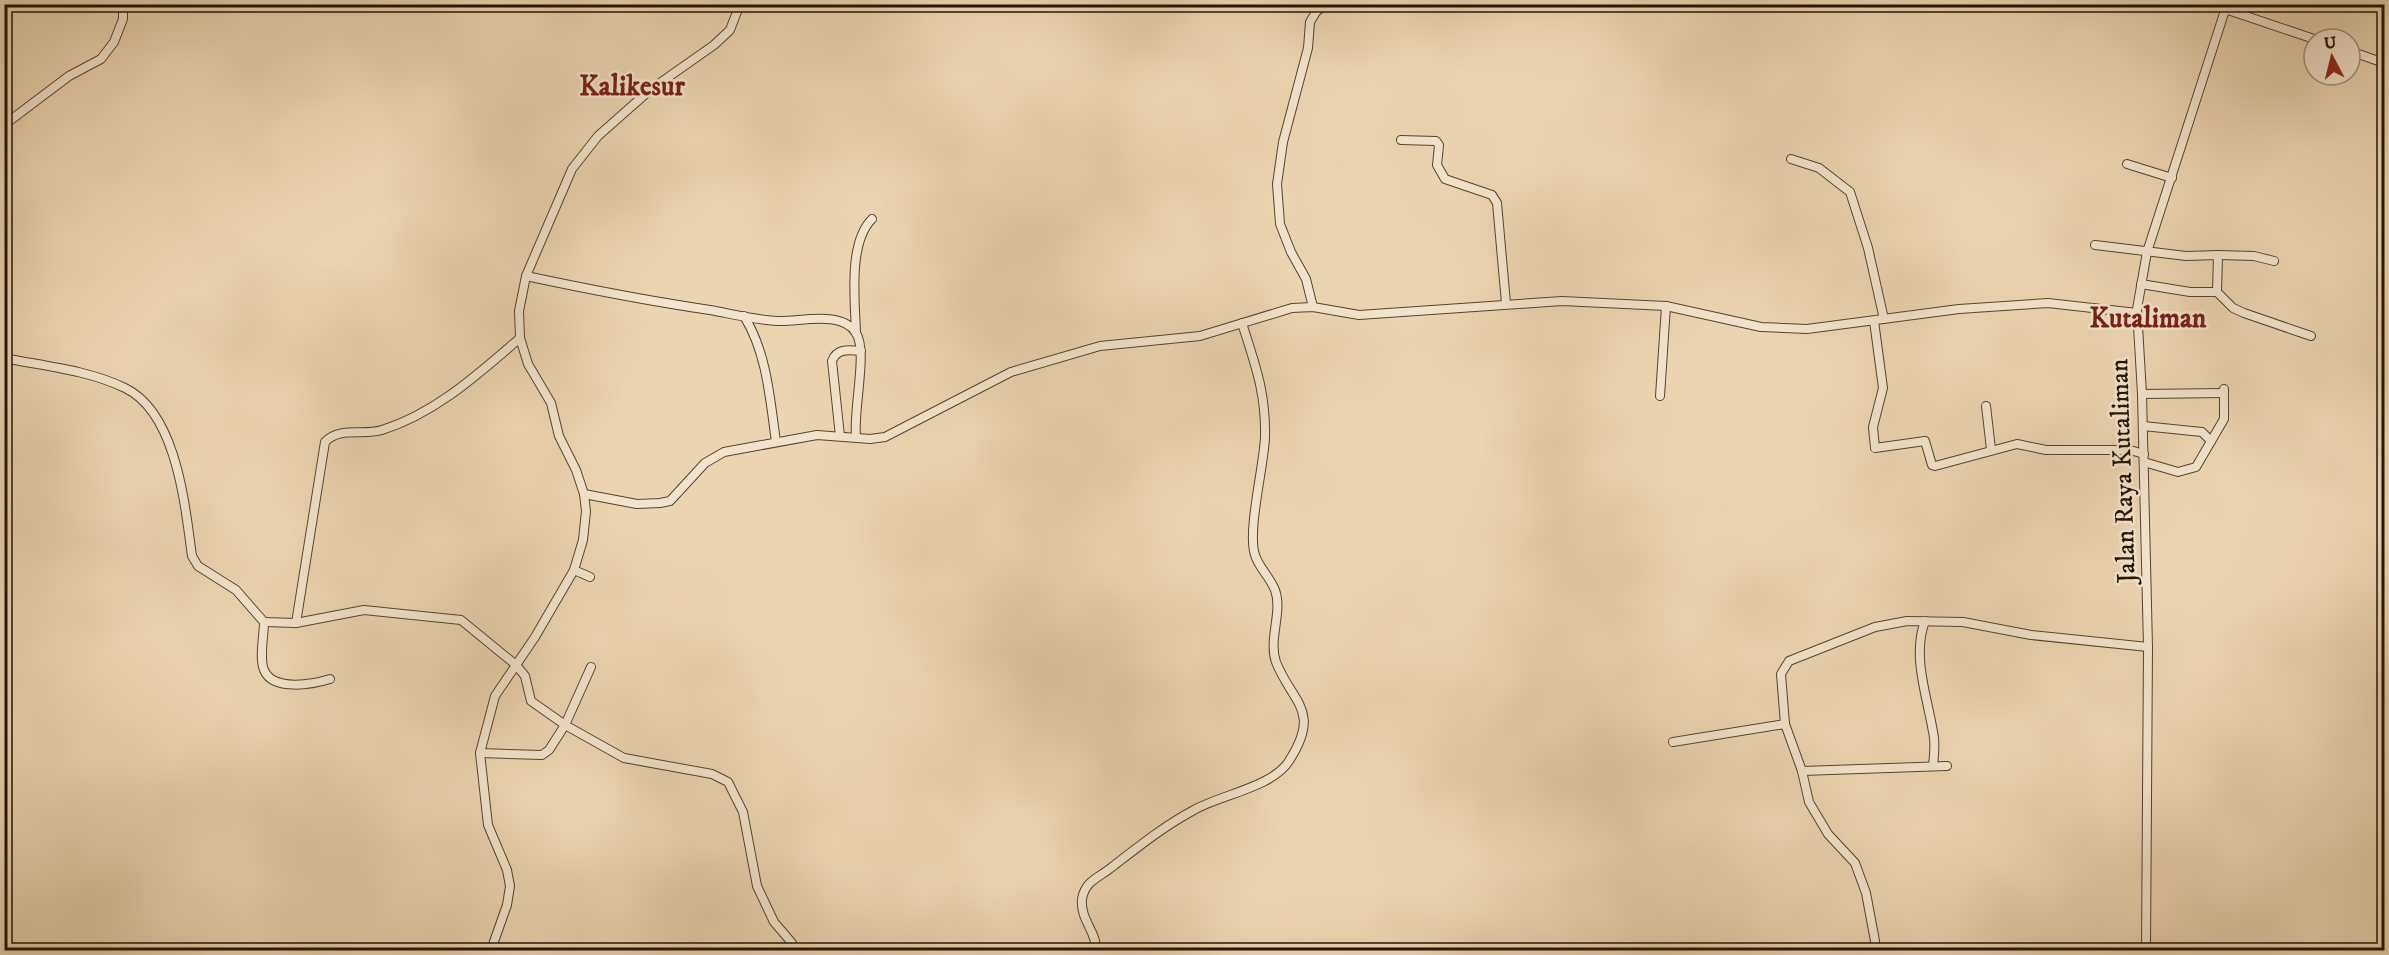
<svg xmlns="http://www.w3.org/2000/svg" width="2389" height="955" font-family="'IM FELL DW Pica',serif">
<rect width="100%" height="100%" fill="#ebd5b0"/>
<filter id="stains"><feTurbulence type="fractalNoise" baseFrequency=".00333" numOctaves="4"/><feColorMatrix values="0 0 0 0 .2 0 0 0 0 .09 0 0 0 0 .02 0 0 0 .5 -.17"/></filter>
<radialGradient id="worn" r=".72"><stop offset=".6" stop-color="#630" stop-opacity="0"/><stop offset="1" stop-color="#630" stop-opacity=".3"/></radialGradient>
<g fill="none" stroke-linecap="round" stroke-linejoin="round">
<defs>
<g id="street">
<polyline points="2225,9 2314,39"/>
<polyline points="2350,51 2384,63"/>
<polyline points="4,125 69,76 101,59 114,42 123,19 123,4"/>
<polyline points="1401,140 1436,141 1439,145 1437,165 1445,179 1492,195 1497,203 1506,303"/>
<polyline points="1791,159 1819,168 1850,192 1868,248 1884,319"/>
<polyline points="2127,164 2172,178"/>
<polyline points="2095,245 2186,256 2218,255 2217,292"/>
<polyline points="2218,255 2254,256 2274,261"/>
<path d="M526 276C587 289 649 301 710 310 732 314 755 320 778 321 800 322 842 310 856 333 868 351 853 410 856 436"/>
<polyline points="2141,284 2190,292 2217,292 2233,308 2244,313 2311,336"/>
<polyline points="1313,307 1306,279 1291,252 1280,224 1277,184 1283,142 1308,48 1310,22 1316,12 1326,4"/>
<path d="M744 316C767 353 770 399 776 442"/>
<polyline points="1874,321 1883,388 1873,427 1875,448 1925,441 1932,465 1935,466 2017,444 2046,450 2130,450 2144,454"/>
<path d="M856 333C855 300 848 243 872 219"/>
<path d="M4 358C44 366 88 370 125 388 177 413 185 506 192 556L198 566 236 590 264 622C264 635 259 658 264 670 273 692 314 684 330 679"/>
<polyline points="2142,394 2224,393"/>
<polyline points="1660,396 1666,306"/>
<polyline points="1986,406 1991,449"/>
<polyline points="2143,426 2202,432 2211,441"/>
<path d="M840 436 832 361C837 348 849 350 861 351"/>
<polyline points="2144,462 2178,472 2196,467 2224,419 2224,389"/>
<polyline points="584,494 637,504 660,503 670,501 705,463 724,452 817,435 870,439 885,437 1011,372 1100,346 1200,336 1292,308 1313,307 1359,315 1562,301 1666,306 1761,327 1807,329 1959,309 2048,303 2137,313"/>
<polyline points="574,570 590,577"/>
<path d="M1925 621C1911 658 1929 701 1934 738 1935 747 1934 757 1933 766"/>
<polyline points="264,622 296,623 364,610 461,620 516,665 525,676 531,701 565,725 591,667"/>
<path d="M296 623 325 442C340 426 363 436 382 430 436 413 478 374 520 338"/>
<polyline points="1673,742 1785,724"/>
<polyline points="480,753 542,755 549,750 565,725 624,758 712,774 728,782 743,812 757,886 774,922 792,943 793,950"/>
<polyline points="1802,771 1947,766"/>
<polyline points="491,950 507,905 510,886 507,870 488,825 480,753 495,696 535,637 574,570 583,540 586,511 584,494 576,470 559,436 551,403 528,364 520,338 519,311 526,276 572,169 598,136 650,90 714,45 730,30 740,4"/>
<path d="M1096 950C1097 932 1080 920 1082 899 1083 893 1086 887 1090 883 1096 877 1105 873 1112 867 1138 847 1164 826 1194 810 1220 795 1273 787 1289 761 1322 710 1292 703 1276 662 1268 639 1283 612 1275 590 1270 577 1259 568 1255 555 1247 531 1264 466 1265 437 1266 392 1255 365 1242 323"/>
<polyline points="1874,950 1875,941 1866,893 1855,863 1828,834 1809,802 1802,771 1785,724 1781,674 1789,661 1875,627 1907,621 1963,622 2031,635 2148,647"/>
<polyline points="2146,950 2148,647 2142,394 2137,309 2147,252 2227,4"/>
</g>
</defs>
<!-- street casing -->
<use href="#street" stroke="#53442f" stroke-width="10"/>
<!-- street -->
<use href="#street" stroke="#f2e4cc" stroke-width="8"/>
</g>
<g text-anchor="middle" stroke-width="5" stroke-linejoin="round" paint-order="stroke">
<!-- street labels -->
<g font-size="26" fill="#201404" stroke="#f2e4cc">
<text transform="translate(2122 471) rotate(-92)" y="9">Jalan Raya Kutaliman</text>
</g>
<!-- quarter labels -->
<g font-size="28" font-weight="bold" fill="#7a1f14" stroke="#f2e4cc">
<text x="632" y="95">Kalikesur</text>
<text x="2148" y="327">Kutaliman</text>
</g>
</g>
<!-- margin -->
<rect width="2389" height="955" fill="none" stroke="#ebd5b0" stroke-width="24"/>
<rect x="6" y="6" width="2377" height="943" fill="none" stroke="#201404" stroke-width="3"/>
<rect x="12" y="12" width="2365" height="931" fill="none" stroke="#201404" stroke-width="1.5"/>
<!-- north arrow -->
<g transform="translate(2332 57) rotate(353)"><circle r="28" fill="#f2e4cc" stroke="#9e917c" stroke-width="1.5"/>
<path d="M0-4.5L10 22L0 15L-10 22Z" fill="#8f2418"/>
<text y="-9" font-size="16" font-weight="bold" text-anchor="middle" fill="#201404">U</text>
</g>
<rect width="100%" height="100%" filter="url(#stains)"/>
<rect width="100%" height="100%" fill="url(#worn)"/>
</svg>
